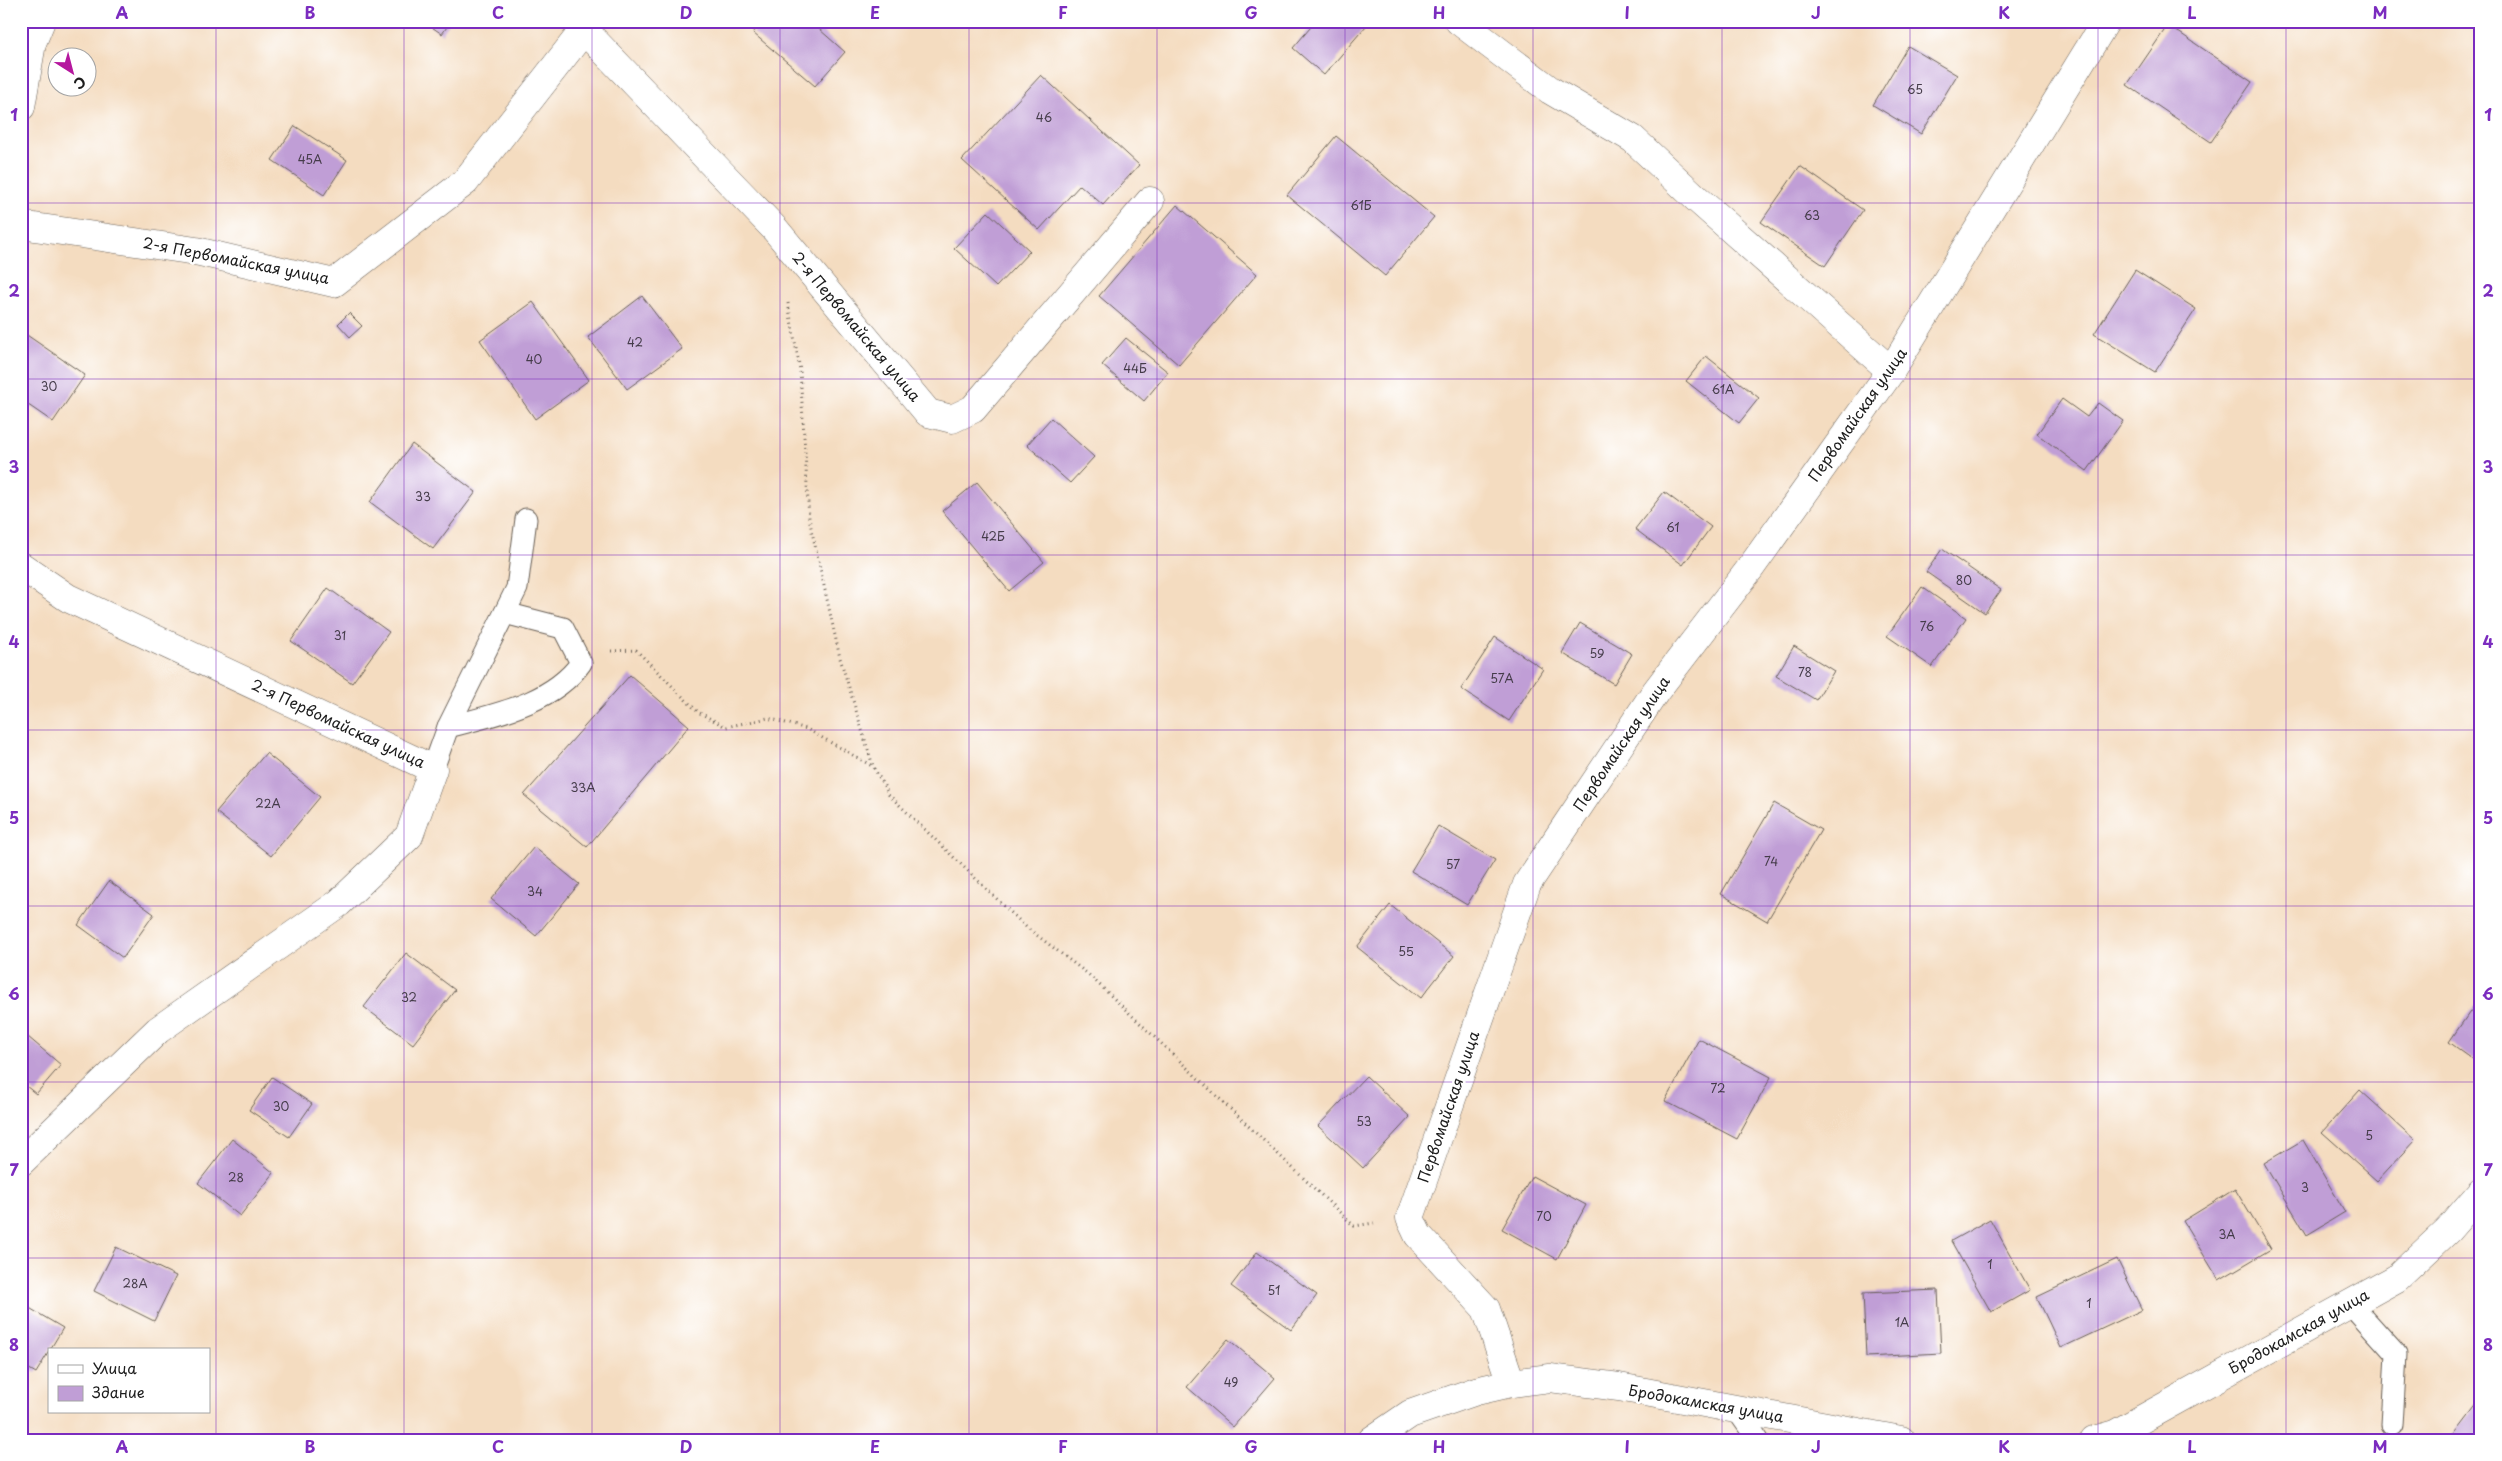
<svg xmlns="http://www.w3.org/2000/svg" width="2502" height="1461" font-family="'Playpen Sans',sans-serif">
<rect width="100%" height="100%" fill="#fff"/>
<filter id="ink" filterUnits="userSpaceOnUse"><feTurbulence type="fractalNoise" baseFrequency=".02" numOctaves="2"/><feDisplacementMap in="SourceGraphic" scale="10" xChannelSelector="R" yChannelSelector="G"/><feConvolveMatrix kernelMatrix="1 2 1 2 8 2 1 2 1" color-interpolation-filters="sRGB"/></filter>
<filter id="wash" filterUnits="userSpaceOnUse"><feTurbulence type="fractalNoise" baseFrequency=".0096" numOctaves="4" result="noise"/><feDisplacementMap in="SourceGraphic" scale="20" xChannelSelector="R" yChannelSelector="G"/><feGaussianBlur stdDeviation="1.12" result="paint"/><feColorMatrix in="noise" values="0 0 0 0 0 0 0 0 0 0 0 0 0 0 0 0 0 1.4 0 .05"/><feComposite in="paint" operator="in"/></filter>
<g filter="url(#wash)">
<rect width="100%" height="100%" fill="#f4dcc0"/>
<g id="blocks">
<!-- building -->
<g fill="#c09ed6">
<polygon points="423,21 451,21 442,34"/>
<polygon points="763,21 810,21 845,52 815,86 753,33"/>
<polygon points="1316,21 1359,21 1366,26 1324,75 1293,48"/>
<polygon points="2168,25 2252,82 2211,142 2127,85"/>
<polygon points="1908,46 1957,75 1921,134 1873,105"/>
<polygon points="1041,75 1139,165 1103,205 1080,185 1039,230 962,160"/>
<polygon points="295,126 347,160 324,195 272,160"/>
<polygon points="1336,136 1434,217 1385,276 1287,195"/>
<polygon points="1800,166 1863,210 1825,266 1761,222"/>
<polygon points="1177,205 1257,274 1179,365 1099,296"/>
<polygon points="988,212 1030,251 996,287 954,248"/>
<polygon points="2135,270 2196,309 2155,372 2094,334"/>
<polygon points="642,296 682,349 627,389 588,337"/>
<polygon points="533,302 589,380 535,419 480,340"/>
<polygon points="349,313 362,326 350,337 338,324"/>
<polygon points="21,331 85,375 53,422 21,400"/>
<polygon points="1126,338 1168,372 1144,401 1102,365"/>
<polygon points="1706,356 1759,398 1739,423 1686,381"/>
<polygon points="2062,399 2087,417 2098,403 2123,421 2087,471 2037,434"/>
<polygon points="1051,418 1094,457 1070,483 1027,445"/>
<polygon points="412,444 476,492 433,549 370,502"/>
<polygon points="977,482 1044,562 1009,591 942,511"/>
<polygon points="1664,492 1711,527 1683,565 1635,529"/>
<polygon points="1942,549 2001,590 1985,613 1926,572"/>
<polygon points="1922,587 1966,618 1932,667 1887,636"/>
<polygon points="328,588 389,632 352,683 291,641"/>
<polygon points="1580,623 1632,654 1614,684 1562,653"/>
<polygon points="1495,637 1543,669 1509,721 1461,689"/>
<polygon points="1794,646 1834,671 1816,700 1776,676"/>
<polygon points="630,675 689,726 587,847 524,795"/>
<polygon points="266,753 320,797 271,856 216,812"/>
<polygon points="1774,803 1821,830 1767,921 1721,894"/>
<polygon points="1438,826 1495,860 1467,905 1411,871"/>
<polygon points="534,847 579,884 536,936 491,899"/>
<polygon points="109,881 154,914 123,958 78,925"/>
<polygon points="1390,905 1454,956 1421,998 1357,947"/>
<polygon points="406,953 455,990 413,1044 364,1007"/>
<polygon points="2481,996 2481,1050 2474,1060 2449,1042"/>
<polygon points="21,1031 61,1065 36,1094 21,1082"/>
<polygon points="1699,1039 1771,1077 1737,1139 1665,1101"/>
<polygon points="1366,1076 1410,1117 1363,1168 1318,1126"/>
<polygon points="272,1077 312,1104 289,1137 249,1110"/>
<polygon points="2360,1090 2415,1140 2377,1181 2322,1132"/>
<polygon points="232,1139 274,1173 240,1216 198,1183"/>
<polygon points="2303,1140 2345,1212 2307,1235 2264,1163"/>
<polygon points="1532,1176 1586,1205 1557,1259 1502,1229"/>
<polygon points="2235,1189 2271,1249 2219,1280 2183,1221"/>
<polygon points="1990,1219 2030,1290 1991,1312 1951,1241"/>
<polygon points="116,1247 176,1276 154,1321 94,1291"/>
<polygon points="1257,1252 1317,1295 1291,1330 1231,1286"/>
<polygon points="2117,1259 2142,1310 2061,1348 2037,1297"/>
<polygon points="1938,1290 1941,1353 1866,1357 1863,1293"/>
<polygon points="21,1303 63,1328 36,1373 21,1364"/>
<polygon points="1228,1339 1275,1378 1233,1427 1187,1387"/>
<polygon points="2481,1398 2481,1440 2459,1440 2453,1435"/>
</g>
</g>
</g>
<g filter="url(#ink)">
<use href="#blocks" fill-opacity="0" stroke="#685f55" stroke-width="1"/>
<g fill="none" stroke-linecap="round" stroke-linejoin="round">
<defs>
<g id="service">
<path d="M448 727C493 715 552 704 581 663L563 628 505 613"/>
<polyline points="433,769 448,727 517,588 526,519"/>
<polyline points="2350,1303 2396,1354 2392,1425"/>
<polyline points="1737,1410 1758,1440"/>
</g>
<g id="minor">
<polyline points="1459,21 1550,90 1633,139 1696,198 1891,371"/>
<polyline points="584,30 774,228 928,413 952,419 973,409 1150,201"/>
<polyline points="21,107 32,43 41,21"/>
<polyline points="21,225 196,251 334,283 465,182 591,21"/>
<polyline points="21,566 68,598 433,769 409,836 339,903 158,1030 21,1162"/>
<polyline points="1511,1383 1486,1309 1418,1235 1410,1218 1527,884 1656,691 1749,570 1891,371 2106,21"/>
</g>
<g id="tertiary">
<polyline points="1372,1440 1410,1414 1476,1391 1511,1383 1550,1378 1619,1387 1901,1440"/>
<polyline points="2094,1440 2115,1434 2397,1278 2448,1230 2481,1192"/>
</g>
</defs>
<!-- service casing -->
<use href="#service" stroke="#685f55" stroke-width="23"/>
<!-- minor casing -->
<use href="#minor" stroke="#685f55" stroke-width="29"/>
<!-- tertiary casing -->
<use href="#tertiary" stroke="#685f55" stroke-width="29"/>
<!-- path -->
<g stroke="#685f55" stroke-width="3" stroke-dasharray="1 4" stroke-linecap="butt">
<polyline points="788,303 800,370 809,518 840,658 873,766 889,795 1026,927 1088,974 1354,1226 1374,1223"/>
<polyline points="611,651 636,650 698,712 726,727 768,718 807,729 872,766"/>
</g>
<!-- service -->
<use href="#service" stroke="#fff" stroke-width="21"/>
<!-- minor -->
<use href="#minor" stroke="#fff" stroke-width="28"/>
<!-- tertiary -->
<use href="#tertiary" stroke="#fff" stroke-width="28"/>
</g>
</g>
<!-- grid -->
<path fill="none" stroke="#7b2cbf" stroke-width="1" stroke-opacity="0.55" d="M216 21V1440M404 21V1440M592 21V1440M780 21V1440M969 21V1440M1157 21V1440M1345 21V1440M1533 21V1440M1722 21V1440M1910 21V1440M2098 21V1440M2286 21V1440M21 203H2481M21 379H2481M21 555H2481M21 730H2481M21 906H2481M21 1082H2481M21 1258H2481"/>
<g text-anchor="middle" stroke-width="5" stroke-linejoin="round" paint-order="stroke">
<!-- number labels -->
<g font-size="12" fill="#453c4a">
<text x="1915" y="94">65</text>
<text x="1044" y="122">46</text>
<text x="310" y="164">45А</text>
<text x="1361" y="210">61Б</text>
<text x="1812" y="220">63</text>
<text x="635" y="347">42</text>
<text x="534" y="364">40</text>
<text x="1135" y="373">44Б</text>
<text x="49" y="391">30</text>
<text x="1723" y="394">61А</text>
<text x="423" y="501">33</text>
<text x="1673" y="532">61</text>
<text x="993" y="541">42Б</text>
<text x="1964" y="585">80</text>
<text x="1927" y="631">76</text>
<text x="340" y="640">31</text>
<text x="1597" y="658">59</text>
<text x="1805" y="677">78</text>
<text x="1502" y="683">57А</text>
<text x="583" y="792">33А</text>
<text x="268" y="808">22А</text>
<text x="1771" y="866">74</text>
<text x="1453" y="869">57</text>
<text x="535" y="896">34</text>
<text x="1406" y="956">55</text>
<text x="409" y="1002">32</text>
<text x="1718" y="1093">72</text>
<text x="281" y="1111">30</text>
<text x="1364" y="1126">53</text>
<text x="2369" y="1140">5</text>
<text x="236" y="1182">28</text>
<text x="2305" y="1192">3</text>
<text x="1544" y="1221">70</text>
<text x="2227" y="1239">3А</text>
<text x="1990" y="1269">1</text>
<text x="135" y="1288">28А</text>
<text x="1274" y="1295">51</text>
<text x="2089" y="1308">1</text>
<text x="1902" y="1327">1А</text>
<text x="1231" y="1387">49</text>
</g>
<!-- street labels -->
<g font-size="15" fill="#1c1c1c" stroke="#fff">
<text transform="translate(236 261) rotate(11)" y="5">2-я Первомайская улица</text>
<text transform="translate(856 327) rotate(50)" y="5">2-я Первомайская улица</text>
<text transform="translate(1858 415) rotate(-55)" y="5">Первомайская улица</text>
<text transform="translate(338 724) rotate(25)" y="5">2-я Первомайская улица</text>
<text transform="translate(1622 744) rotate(-56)" y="5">Первомайская улица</text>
<text transform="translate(1449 1107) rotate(-71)" y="5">Первомайская улица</text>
<text transform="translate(2299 1332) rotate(-29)" y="5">Бродокамская улица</text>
<text transform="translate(1706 1404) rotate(10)" y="5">Бродокамская улица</text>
</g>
</g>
<!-- margin -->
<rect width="2502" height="1461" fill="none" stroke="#fff" stroke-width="55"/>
<!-- legend -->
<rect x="48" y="1348" width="162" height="65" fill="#ffffff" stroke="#a4a4a4"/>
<rect x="58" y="1365" width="25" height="8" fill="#ffffff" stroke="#a4a4a4"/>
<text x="92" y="1374" font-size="15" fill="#1c1c1c">Улица</text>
<rect x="58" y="1386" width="25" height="15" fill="#c09ed6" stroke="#a4a4a4"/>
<text x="92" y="1398" font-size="15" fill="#1c1c1c">Здание</text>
<!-- north arrow -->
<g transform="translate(72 72) rotate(144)"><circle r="24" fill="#ffffff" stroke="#a4a4a4"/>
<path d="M0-4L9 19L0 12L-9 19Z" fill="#b5179e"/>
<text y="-8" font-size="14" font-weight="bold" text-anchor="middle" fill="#1c1c1c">С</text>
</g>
<rect x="28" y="28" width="2446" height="1406" fill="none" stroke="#7b2cbf" stroke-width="2"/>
<g font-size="16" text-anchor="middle" font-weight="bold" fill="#7b2cbf">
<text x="122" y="19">A</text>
<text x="310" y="19">B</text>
<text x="498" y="19">C</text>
<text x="686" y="19">D</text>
<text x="875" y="19">E</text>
<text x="1063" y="19">F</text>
<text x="1251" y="19">G</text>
<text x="1439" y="19">H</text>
<text x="1627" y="19">I</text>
<text x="1816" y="19">J</text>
<text x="2004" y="19">K</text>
<text x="2192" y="19">L</text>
<text x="2380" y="19">M</text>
<text x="14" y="121">1</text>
<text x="2488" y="121">1</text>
<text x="14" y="297">2</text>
<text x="2488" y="297">2</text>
<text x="14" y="473">3</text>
<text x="2488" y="473">3</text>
<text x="14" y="648">4</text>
<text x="2488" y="648">4</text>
<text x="14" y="824">5</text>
<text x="2488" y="824">5</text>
<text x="14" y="1000">6</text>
<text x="2488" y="1000">6</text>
<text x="14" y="1176">7</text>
<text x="2488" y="1176">7</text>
<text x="14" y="1351">8</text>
<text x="2488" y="1351">8</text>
<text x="122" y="1453">A</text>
<text x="310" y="1453">B</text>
<text x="498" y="1453">C</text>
<text x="686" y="1453">D</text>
<text x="875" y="1453">E</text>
<text x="1063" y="1453">F</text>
<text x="1251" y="1453">G</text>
<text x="1439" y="1453">H</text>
<text x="1627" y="1453">I</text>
<text x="1816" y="1453">J</text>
<text x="2004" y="1453">K</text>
<text x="2192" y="1453">L</text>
<text x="2380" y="1453">M</text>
</g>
</svg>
